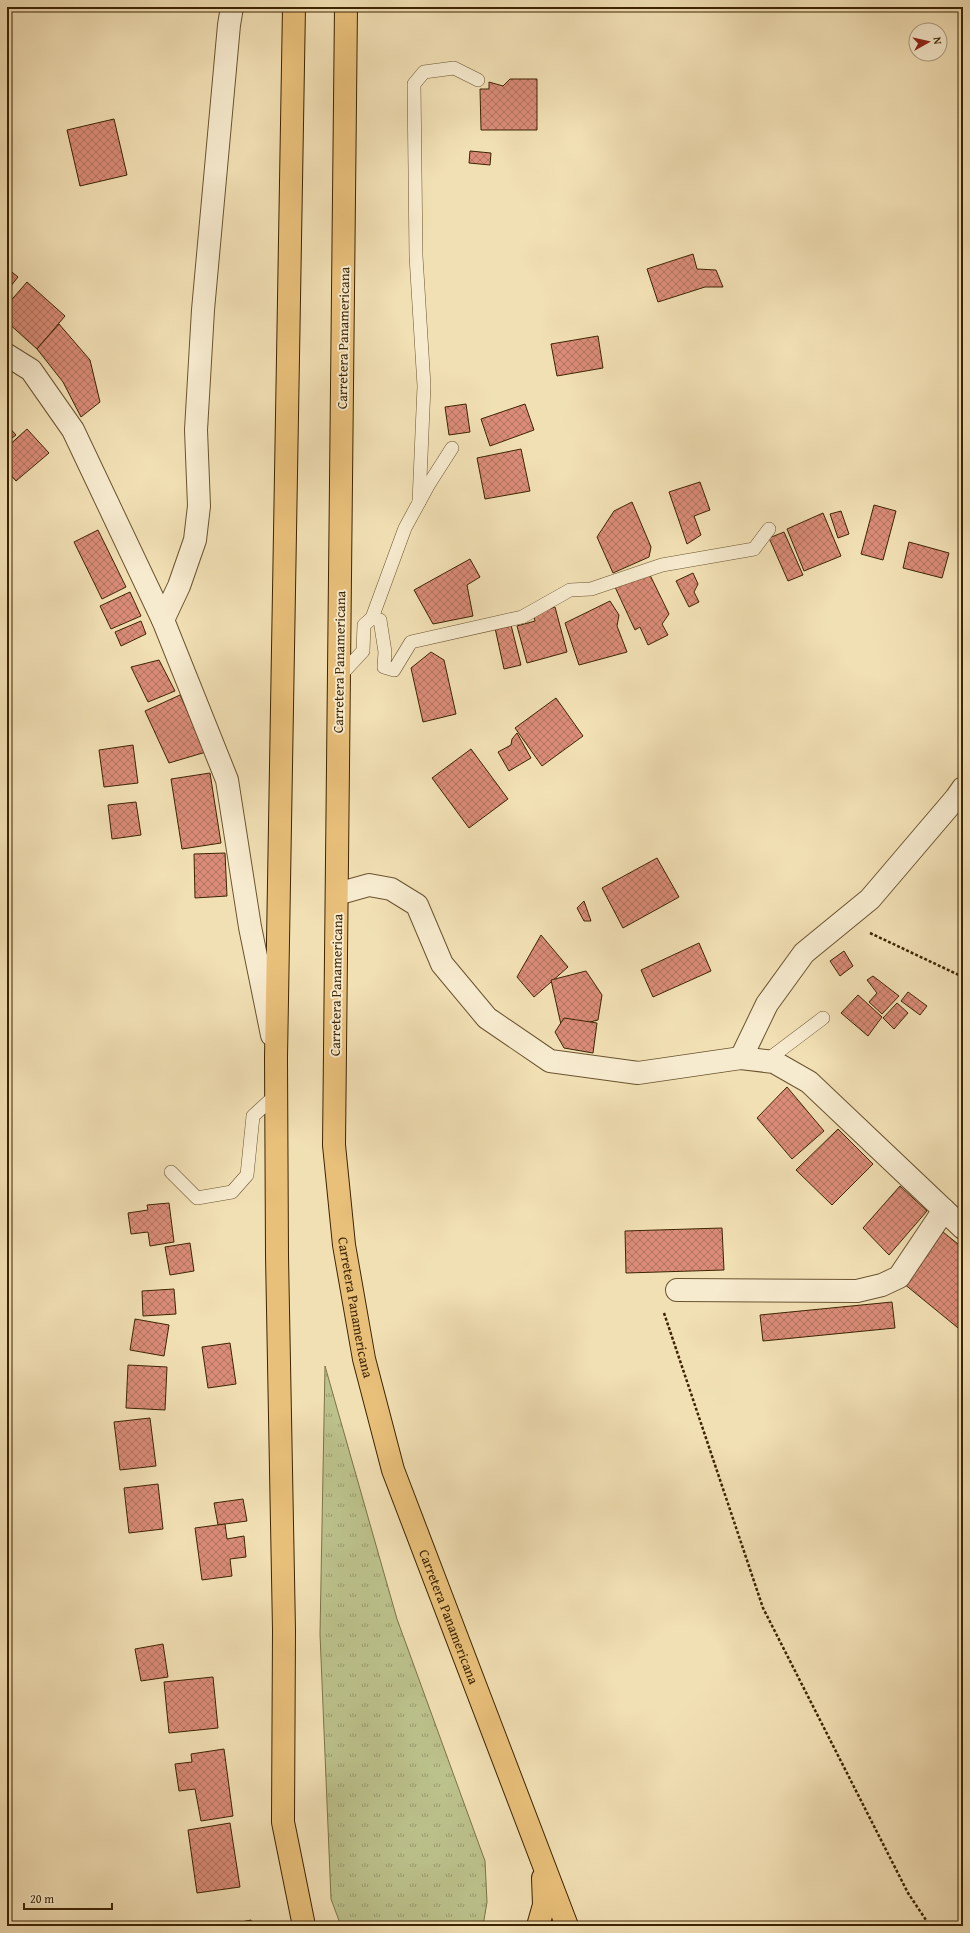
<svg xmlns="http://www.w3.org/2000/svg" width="970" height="1933" font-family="'Gentium Book Plus',serif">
<defs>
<pattern id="grass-tufts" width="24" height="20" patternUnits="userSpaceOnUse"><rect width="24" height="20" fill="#bcc28c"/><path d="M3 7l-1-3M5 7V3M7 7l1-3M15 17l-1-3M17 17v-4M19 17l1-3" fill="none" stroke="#9a9d70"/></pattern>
<pattern id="building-cross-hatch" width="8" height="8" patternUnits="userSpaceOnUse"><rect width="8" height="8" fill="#da8c78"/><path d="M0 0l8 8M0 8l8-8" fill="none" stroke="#b27260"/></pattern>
</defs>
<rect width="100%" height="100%" fill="#f2e0b5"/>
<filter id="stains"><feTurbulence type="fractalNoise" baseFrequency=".005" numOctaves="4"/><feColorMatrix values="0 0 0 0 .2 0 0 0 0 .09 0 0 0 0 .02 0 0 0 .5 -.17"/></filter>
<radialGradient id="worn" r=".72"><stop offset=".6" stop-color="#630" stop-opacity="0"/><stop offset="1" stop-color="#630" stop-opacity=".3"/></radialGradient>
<!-- grass -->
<polygon fill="url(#grass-tufts)" stroke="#7c7347" points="325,1366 397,1619 485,1861 487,1902 483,1926 341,1926 331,1899 320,1634"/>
<!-- building -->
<g fill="url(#building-cross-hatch)" stroke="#3c2402">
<polygon points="510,79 537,79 537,130 481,130 480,89 489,89 489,82 503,86"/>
<polygon points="114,119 127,175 80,186 67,130"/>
<polygon points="470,151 491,153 490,165 469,163"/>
<polygon points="693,254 697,269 716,270 723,287 705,287 658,302 647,269"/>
<polygon points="7,268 18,277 7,291"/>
<polygon points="27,282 65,316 37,349 7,322 7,305"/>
<polygon points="59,324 90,360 100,402 81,417 63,382 37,349"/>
<polygon points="598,336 603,368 557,376 551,344"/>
<polygon points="466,404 470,432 449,435 445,407"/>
<polygon points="525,404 534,430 490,446 481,419"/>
<polygon points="7,425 16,435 7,442"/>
<polygon points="27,429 49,453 16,481 7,471 7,447"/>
<polygon points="521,449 530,491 485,499 477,458"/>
<polygon points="700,482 710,510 694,516 701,535 687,544 669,492"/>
<polygon points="632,502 651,547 649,557 613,573 597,537 614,511"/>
<polygon points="874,505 896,511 883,560 861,554"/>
<polygon points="841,511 849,534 838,538 830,514"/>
<polygon points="823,513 841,556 804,571 787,529"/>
<polygon points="98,530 126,587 102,599 74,542"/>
<polygon points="784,532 803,575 788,581 769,538"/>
<polygon points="909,542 949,553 942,578 903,568"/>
<polygon points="470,559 480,577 467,585 473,616 433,624 414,590"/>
<polygon points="648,571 669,614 662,624 668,635 648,645 640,627 635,630 615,587"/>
<polygon points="693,573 698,584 694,592 699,602 689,607 676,581"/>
<polygon points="130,592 141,616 111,629 100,606"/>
<polygon points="610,601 619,615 617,626 627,652 579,665 565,623"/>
<polygon points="555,607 567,652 527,663 517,626 535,621 533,613"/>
<polygon points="141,621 146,634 121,646 115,632"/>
<polygon points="511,625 521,665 504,669 495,628"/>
<polygon points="431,652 444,660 456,714 423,722 411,668"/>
<polygon points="159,660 175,691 148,702 131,667"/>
<polygon points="180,695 206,752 169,763 145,711"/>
<polygon points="556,698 583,736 542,766 515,728"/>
<polygon points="517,733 531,758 509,771 498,752 511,745 512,739"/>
<polygon points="133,745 138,783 104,787 99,750"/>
<polygon points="471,749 508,799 469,828 432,778"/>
<polygon points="210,773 221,843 182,849 171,779"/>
<polygon points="136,802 141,835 112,839 108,805"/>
<polygon points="225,853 227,896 195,898 194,854"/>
<polygon points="657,858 679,897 623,928 602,888"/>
<polygon points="584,901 591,921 584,921 577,908"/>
<polygon points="541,935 568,967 534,997 517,977"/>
<polygon points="699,943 711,971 653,997 641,970"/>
<polygon points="844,951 853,966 840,976 830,961"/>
<polygon points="586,971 602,995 598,1020 562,1029 551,980"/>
<polygon points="873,976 899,996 882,1014 869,1002 877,993 867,980"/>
<polygon points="908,992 927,1006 920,1015 901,1001"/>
<polygon points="858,995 882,1017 868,1036 841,1013"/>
<polygon points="897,1003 908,1013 894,1029 883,1018"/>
<polygon points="564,1018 597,1023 593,1053 564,1048 555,1032"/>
<polygon points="787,1087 824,1131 792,1159 757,1118"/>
<polygon points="838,1129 873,1164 832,1205 796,1170"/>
<polygon points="900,1186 927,1211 889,1255 863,1228"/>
<polygon points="169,1203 174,1242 150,1246 148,1232 131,1234 128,1213 148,1210 147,1205"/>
<polygon points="722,1228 724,1270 626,1273 625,1231"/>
<polygon points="943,1232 963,1248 963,1332 903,1283"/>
<polygon points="190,1243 194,1271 170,1275 165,1247"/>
<polygon points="174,1289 176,1314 143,1316 142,1291"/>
<polygon points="892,1302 895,1328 763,1341 760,1315"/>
<polygon points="135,1319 169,1325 164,1356 130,1350"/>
<polygon points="230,1343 236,1384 208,1388 202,1347"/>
<polygon points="128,1365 167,1367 165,1410 126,1408"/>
<polygon points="150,1418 156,1466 120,1470 114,1422"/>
<polygon points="158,1484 163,1529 129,1533 124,1488"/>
<polygon points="243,1499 247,1521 218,1525 214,1503"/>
<polygon points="225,1524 227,1539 244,1536 246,1557 230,1559 232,1576 202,1580 195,1528"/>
<polygon points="163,1644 168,1677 141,1681 135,1649"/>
<polygon points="213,1677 218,1728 169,1733 164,1682"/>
<polygon points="224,1749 233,1816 201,1821 195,1789 179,1791 175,1764 192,1762 191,1754"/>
<polygon points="230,1823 240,1887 197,1893 188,1830"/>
<polygon points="251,1920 252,1926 221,1926"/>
</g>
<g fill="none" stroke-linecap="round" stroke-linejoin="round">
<defs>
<g id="lane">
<polyline points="419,502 424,386 416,256 414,84 424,72 454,68 478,80"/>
<polyline points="372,618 405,528 429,484 452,448"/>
<polyline points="339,677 363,651 364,625 372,618 380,620 385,652 384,667 394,670 411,642 522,617 570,590 591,589 662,565 754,549 769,529"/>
<polyline points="766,1061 823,1018"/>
<polyline points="171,1172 197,1198 232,1192 247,1175 253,1116 277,1094"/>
</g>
<g id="street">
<polyline points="7,355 31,370 73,430 163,620 227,780 250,927 272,1035"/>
<polyline points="163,620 179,586 195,540 199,506 196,430 203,310 229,25 232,7"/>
<polyline points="337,894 369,885 391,889 417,905 442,964 487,1018 550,1061 638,1073 741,1058 774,1062 809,1082 963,1228"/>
<polyline points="741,1058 767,1004 804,953 870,899 956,798 963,788"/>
<polyline points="677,1290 857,1291 882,1285 899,1277 944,1210"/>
</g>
<g id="highway">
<polyline points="294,7 276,1058 277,1256 284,1630 283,1822 304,1926"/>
<path id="s1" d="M346 7 334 1145 344 1245 364 1359 393 1470 567 1926"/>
<polyline points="538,1926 544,1905 543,1878"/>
</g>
</defs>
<!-- lane casing -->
<use href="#lane" stroke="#6a532f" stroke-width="14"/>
<!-- street casing -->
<use href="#street" stroke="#6a532f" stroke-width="24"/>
<!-- highway casing -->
<use href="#highway" stroke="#3c2402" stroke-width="24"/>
<!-- path -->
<g stroke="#3c2402" stroke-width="2.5" stroke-dasharray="3 2" stroke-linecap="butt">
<polyline points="870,933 963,977"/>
<polyline points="664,1313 763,1608 908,1893 930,1926"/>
</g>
<!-- lane -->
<use href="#lane" stroke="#f7ebcf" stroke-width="13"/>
<!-- street -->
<use href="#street" stroke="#f7ebcf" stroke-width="22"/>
<!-- highway -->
<use href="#highway" stroke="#e9c07a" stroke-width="22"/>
</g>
<g text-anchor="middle" stroke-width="4" stroke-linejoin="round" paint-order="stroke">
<!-- street labels -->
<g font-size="14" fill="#3c2402" stroke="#f7ebcf">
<text transform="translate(343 338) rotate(-89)" y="5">Carretera Panamericana</text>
<text transform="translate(339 662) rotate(-89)" y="5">Carretera Panamericana</text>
<text transform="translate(336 985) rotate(-89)" y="5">Carretera Panamericana</text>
<text dy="5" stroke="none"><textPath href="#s1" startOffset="1302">Carretera Panamericana</textPath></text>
<text dy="5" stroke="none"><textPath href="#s1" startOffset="1626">Carretera Panamericana</textPath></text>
</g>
</g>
<!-- margin -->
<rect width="970" height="1933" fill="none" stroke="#f2e0b5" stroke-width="24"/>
<rect x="8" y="8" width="954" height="1917" fill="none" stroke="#3c2402" stroke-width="2"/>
<rect x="12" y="12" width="946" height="1909" fill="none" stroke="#3c2402"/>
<!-- north arrow -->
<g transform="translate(928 42) rotate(82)"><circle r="19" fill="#f7ebcf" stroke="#ac9b7d"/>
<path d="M0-3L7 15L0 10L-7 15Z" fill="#8f2418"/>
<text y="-6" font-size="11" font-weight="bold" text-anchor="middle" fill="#3c2402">N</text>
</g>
<!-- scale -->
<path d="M24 1903v6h88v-6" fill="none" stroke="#3c2402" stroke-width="2"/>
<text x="30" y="1903" font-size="12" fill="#3c2402" stroke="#f7ebcf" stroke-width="3" paint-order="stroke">20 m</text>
<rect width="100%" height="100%" filter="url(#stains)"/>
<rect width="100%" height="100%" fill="url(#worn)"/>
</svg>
